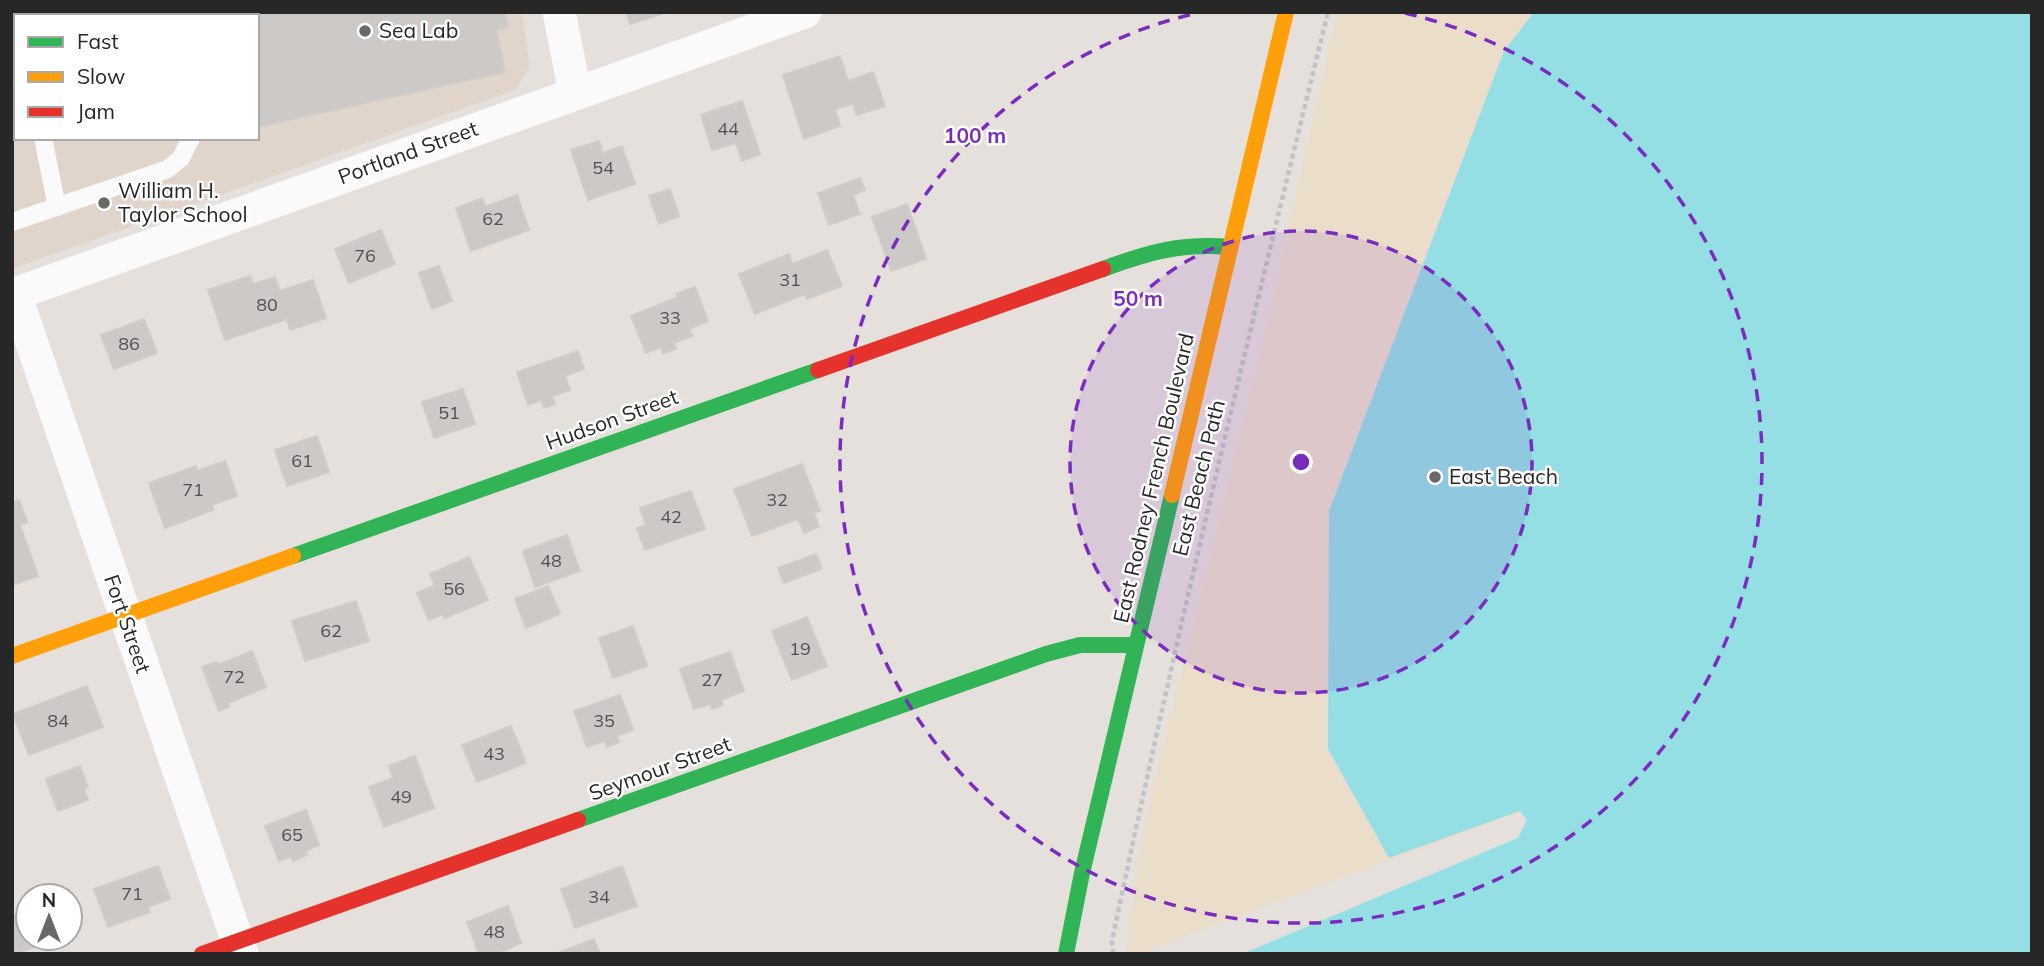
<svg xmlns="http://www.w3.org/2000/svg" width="2044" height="966" font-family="Mulish,sans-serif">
<rect width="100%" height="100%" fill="#e6e0dc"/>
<!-- education -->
<path fill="#e1d5cb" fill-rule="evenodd" d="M12 12H522L530 67 515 90 12 269ZM16 16H257V138H16Z"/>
<!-- sand -->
<polygon fill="#eadeca" points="1338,12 1845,12 1521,811 1151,949 1152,954 1126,954 1138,864 1151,798 1267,322"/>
<!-- water -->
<polygon fill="#93dfe4" points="1534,12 2032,12 2032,954 1242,954 1518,838 1527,820 1520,811 1389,858 1328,749 1329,511 1504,51"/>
<!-- building -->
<g fill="#ccc9c6" stroke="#d0ccc9" stroke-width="2">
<polygon points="187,12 505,12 508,27 496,30 505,72 257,127 257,16 188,16"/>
<polygon points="626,12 668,12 630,24"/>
<polygon points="840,56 848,81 873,72 885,106 857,115 853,104 835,109 840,126 804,139 783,75"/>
<polygon points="742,101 760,154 742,161 736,143 712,150 701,115"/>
<polygon points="599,141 603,153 622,146 635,184 588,200 571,150"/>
<polygon points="860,178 865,190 853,195 860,214 829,225 818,193"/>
<polygon points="670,189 679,216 659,224 649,196"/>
<polygon points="517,195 529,230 471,251 456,208 483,198 485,207"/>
<polygon points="907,204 926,259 891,271 872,217"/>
<polygon points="381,230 395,264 349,283 335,249"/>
<polygon points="827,250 842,286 807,299 805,294 755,314 739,274 789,254 792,264"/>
<polygon points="439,266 452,301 432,309 419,273"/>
<polygon points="250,276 253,284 275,277 280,291 313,280 326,318 290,330 287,319 225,340 208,290"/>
<polygon points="695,287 708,321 689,329 692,336 674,343 676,349 663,354 661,347 646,353 631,316 678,297 676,294"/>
<polygon points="144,319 157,353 114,369 101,335"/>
<polygon points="578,351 584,369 565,376 570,390 552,396 555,404 544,408 541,400 528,405 517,372"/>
<polygon points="463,389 475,424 434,438 422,402"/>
<polygon points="317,436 329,472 287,486 275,450"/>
<polygon points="225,461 237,496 212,505 213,510 165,528 149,483 196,466 197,471"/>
<polygon points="802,464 820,511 814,513 819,527 804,533 798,519 752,536 734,489"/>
<polygon points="691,491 705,529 645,550 637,528 646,525 640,508"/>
<polygon points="19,500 27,522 20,525 38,576 12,585 12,502"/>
<polygon points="567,535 580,571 535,587 523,551"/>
<polygon points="816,554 822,569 784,583 778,568"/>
<polygon points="469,557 488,600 445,618 443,614 429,620 417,593 435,585 430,574"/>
<polygon points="548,586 560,614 526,628 515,599"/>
<polygon points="356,601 369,641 305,661 292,621"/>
<polygon points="807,617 827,666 792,680 772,631"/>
<polygon points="633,626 647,666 613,678 599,638"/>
<polygon points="252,651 266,687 228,703 229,707 219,711 202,667 216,662 218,665"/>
<polygon points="730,652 744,691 721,700 723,705 712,709 710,704 694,709 680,669"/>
<polygon points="87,686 103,727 29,755 13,714"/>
<polygon points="620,695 633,730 617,736 619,742 607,747 605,741 587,747 574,711"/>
<polygon points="511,726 526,763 477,782 462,745"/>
<polygon points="415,756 434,808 384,827 369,787 393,778 389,766"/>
<polygon points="80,766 88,787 84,789 88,800 58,811 46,779"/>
<polygon points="306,810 319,845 305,851 307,855 293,861 291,856 279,861 265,826"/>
<polygon points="158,866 170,899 148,907 150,912 108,927 94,889"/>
<polygon points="622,866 637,906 575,928 561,889"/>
<polygon points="508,906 521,943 497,954 479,954 467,922"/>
<polygon points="28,911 28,938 44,938 46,944 12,954 12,917"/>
<polygon points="594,939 600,954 555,954"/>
</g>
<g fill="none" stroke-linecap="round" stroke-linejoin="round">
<!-- path -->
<path stroke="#c4c3c3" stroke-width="4.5" stroke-dasharray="5 3.5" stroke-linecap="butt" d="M1113 954 1112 941C1177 630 1252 321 1328 12"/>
<!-- lane -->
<g stroke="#fbfafa" stroke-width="18">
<polyline points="151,16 168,16"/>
<polyline points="43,138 57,207"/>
<polyline points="12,222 168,169 181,158 191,138"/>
</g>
<!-- street -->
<g stroke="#fbfafa" stroke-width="33">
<polyline points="559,12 575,93"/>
<polyline points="15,294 242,954"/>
<polyline points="12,295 805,12"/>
</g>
<!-- fast -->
<g stroke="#30b455" stroke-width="16">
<path d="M1103 269C1149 252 1181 243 1230 247"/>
<polyline points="293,556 818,370"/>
<polyline points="578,820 1046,654 1080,645 1136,645"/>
<polyline points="1066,954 1082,873 1172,495"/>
</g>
<!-- slow -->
<g stroke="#ff9f0a" stroke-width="16">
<polyline points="1172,495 1286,12"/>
<polyline points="12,656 293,556"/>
</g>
<!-- jam -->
<g stroke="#e5322d" stroke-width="16">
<polyline points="818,370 1103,269"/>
<polyline points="202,954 578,820"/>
</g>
</g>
<!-- distance rings -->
<circle cx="1301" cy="462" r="231" fill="#7b2cbf" fill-opacity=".12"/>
<g fill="none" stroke="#7b2cbf" stroke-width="3.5" stroke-dasharray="12 9">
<circle cx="1301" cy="462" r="231"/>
<path d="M1405 13A461 461 0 1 1 1197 13"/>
</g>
<!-- markers -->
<g fill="#6a6866" stroke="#fff" stroke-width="2.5">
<circle cx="365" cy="31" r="7"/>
<circle cx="104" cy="203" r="7"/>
<circle cx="1435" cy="477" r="7"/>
</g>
<g text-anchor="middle" stroke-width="5" stroke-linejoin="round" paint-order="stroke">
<!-- number labels -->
<g font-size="18" fill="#515050">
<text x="728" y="135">44</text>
<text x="603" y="174">54</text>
<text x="493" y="225">62</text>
<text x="365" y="262">76</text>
<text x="790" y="286">31</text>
<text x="267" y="311">80</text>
<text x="670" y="324">33</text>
<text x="129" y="350">86</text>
<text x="449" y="419">51</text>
<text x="302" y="467">61</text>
<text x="193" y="496">71</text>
<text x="777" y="506">32</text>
<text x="671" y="523">42</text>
<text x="551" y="567">48</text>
<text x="454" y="595">56</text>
<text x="331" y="637">62</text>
<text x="800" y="655">19</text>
<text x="234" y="683">72</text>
<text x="712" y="686">27</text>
<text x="58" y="727">84</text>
<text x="604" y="727">35</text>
<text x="494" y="760">43</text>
<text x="401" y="803">49</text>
<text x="292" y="841">65</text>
<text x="132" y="900">71</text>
<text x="599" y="903">34</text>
<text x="494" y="938">48</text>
</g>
<!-- poi labels -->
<g font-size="21" fill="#272727" stroke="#fff" text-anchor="start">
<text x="379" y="38">Sea Lab</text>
<text x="118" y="198">William H.<tspan x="118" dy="24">Taylor School</tspan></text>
<text x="1449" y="484">East Beach</text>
</g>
<!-- street labels -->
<g font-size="21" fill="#272727" stroke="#fff">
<text transform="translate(408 153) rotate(-20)" y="7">Portland Street</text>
<text transform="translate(612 420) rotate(-20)" y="7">Hudson Street</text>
<text transform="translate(1154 478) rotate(-77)" y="7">East Rodney French Boulevard</text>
<text transform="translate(1199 478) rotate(-76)" y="7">East Beach Path</text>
<text transform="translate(127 624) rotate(71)" y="7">Fort Street</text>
<text transform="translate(660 769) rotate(-20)" y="7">Seymour Street</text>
</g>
</g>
<circle cx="1301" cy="462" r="10" fill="#7b2cbf" stroke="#fff" stroke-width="3.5"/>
<g font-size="21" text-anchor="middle" font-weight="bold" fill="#7b2cbf" stroke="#fff" stroke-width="5" stroke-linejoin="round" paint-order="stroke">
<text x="975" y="143">100 m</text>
<text x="1138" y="306">50 m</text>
</g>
<!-- border -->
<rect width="2044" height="966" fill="none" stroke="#272727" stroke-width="28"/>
<!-- legend -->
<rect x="14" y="14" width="245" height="126" fill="#ffffff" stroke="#a9a9a9" stroke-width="2"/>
<rect x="28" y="37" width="35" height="10" fill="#30b455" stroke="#a9a9a9" stroke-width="2"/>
<text x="77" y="49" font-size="21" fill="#272727">Fast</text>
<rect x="28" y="72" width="35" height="10" fill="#ff9f0a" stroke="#a9a9a9" stroke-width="2"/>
<text x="77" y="84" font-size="21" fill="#272727">Slow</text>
<rect x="28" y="107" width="35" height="10" fill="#e5322d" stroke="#a9a9a9" stroke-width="2"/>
<text x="77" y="119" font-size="21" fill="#272727">Jam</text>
<!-- north arrow -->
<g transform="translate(49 917)"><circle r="33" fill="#ffffff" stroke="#a9a9a9" stroke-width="2"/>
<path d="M0-5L12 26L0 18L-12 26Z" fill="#6a6866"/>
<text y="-10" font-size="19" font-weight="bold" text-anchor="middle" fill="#272727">N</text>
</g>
</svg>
